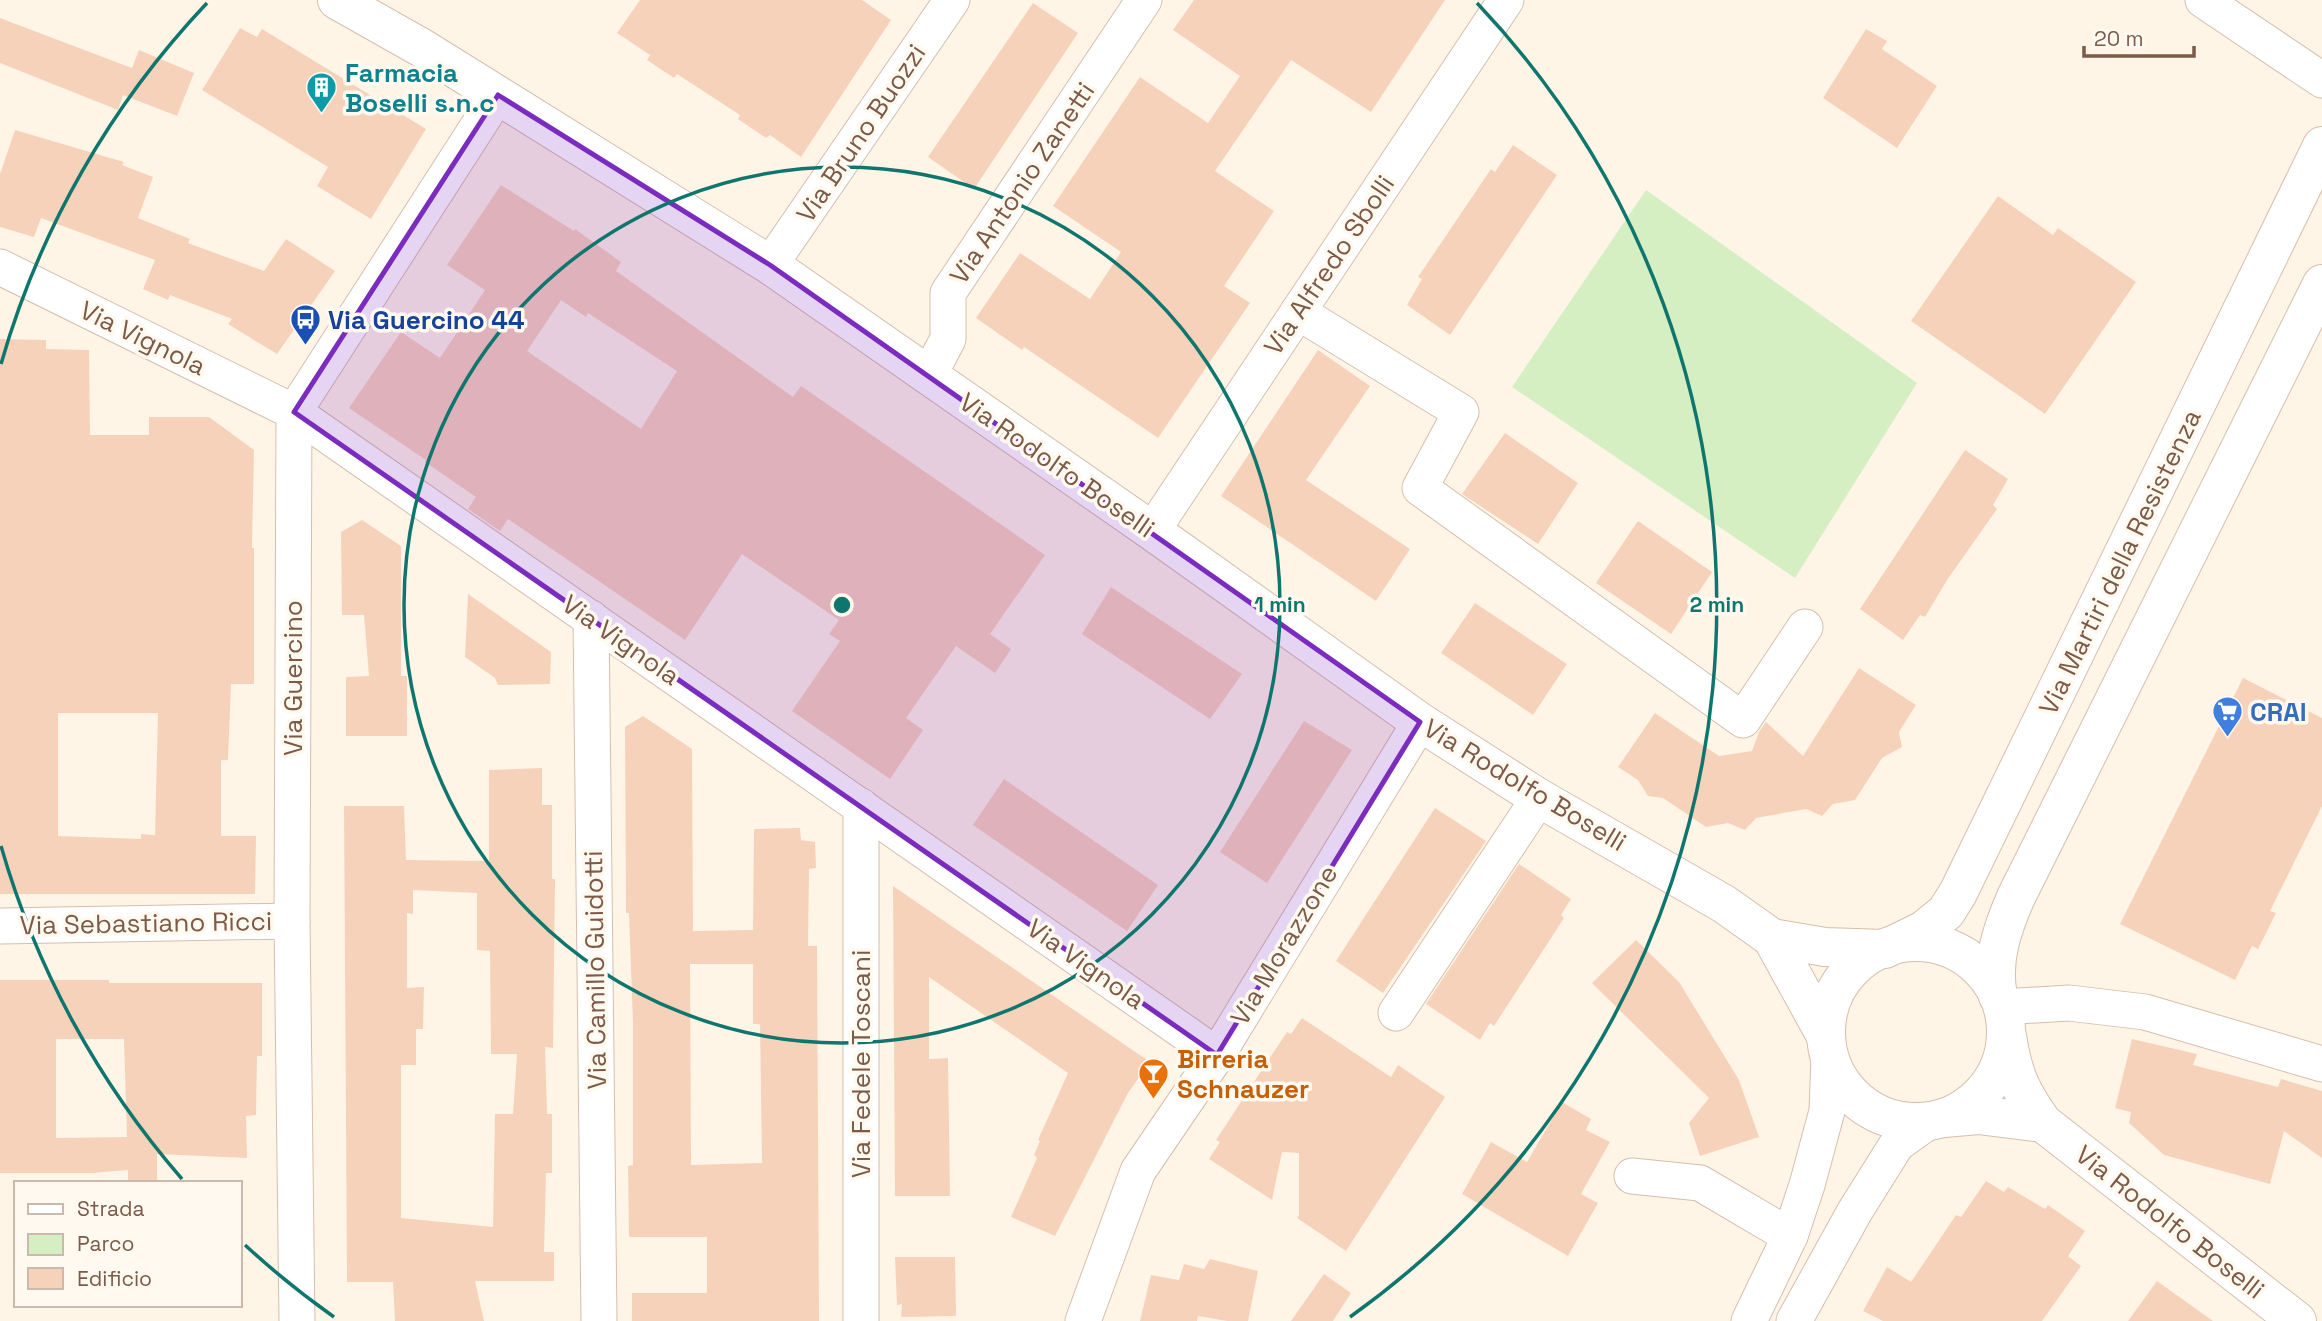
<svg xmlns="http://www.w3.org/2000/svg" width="2322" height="1321" font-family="'Space Grotesk',sans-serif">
<rect width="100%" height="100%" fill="#fff5e7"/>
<!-- green -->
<polygon fill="#d5efc3" points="1646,190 1917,383 1795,578 1512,387"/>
<!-- building -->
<g fill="#f7d2bb" fill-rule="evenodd">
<polygon points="640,0 862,0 891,20 801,157 770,135 766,138 738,119 740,115 677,74 674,78 647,60 650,55 617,33"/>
<polygon points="1194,0 1445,0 1371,112 1291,60 1215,171 1274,211 1224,286 1250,303 1158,438 1024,347 1022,350 976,318 1020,253 1090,299 1121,252 1053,206 1140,77 1208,123 1240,76 1173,30"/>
<polygon points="1033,3 1078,33 974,189 928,157"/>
<polygon points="0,18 132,68 139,50 194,73 177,116 123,95 118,110 0,63"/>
<polygon points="240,28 257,37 262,29 426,129 371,219 317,186 328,167 202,90"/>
<polygon points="1866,29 1887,41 1882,49 1937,86 1897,148 1823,98"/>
<polygon points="15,130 124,162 122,165 153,177 138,218 190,239 188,243 264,271 286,239 335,271 277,354 228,324 232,319 170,295 168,300 143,289 155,260 41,218 34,237 0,227 0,174"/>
<polygon points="1513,145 1557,175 1450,335 1407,305 1422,279 1418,277 1491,169 1495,172"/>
<path d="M501 185 574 231 575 229 621 262 616 271 793 397 801 386 1045 555 990 634 1011 649 995 673 956 646 906 718 923 730 890 779 792 711 840 641 829 634 839 620 742 554 685 640 508 519 500 531 468 509 476 497 425 462 426 460 349 408 401 332 440 358 485 290 447 265ZM561 300 586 317 588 313 677 371 641 429 527 351Z"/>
<polygon points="1998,196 2053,235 2058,228 2136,282 2045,414 1911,321"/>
<path d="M0 339 46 340V349L89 350 90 435H149V417H209L254 450 252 548H254V684H231L228 760H221V836H256L255 894H0ZM58 713H158L155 835 141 834V839L58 836Z"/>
<polygon points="1318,350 1370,386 1306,480 1410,549 1376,601 1221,496"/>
<polygon points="1505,433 1578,483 1538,544 1462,494"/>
<polygon points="1965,450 2008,479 1993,505 1997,509 1947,580 1925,617 1920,615 1903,640 1860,609"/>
<polygon points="362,520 401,546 401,676 407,676 407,736 346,736 346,677 369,676 364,615 342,615 341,532"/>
<polygon points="1638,521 1712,572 1671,634 1596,583"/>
<polygon points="1111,587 1242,674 1210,719 1082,634"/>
<polygon points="468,594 551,652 550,684 498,685 495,678 465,657"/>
<polygon points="1475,603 1567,664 1533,715 1441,653"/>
<polygon points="1859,668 1916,705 1899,732 1902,747 1882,758 1855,800 1833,804 1822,816 1806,809 1756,818 1745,830 1728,823 1706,827 1663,798 1648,796 1638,780 1618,767 1655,713 1719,756 1752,751 1759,732 1766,722 1803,756"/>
<polygon points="2243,678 2322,718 2322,806 2270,911 2276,913 2258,949 2252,946 2235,980 2120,924"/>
<path d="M643 716 692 749 693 931 753 930 754 829 800 828 801 840 815 842 816 868 809 869 808 946H817L819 1321H632V1293H707V1237H629L628 1166 633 1165V1023L629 913H626L625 727ZM690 964H753V1024H760L762 1163 691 1165Z"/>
<polygon points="1304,721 1352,750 1267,883 1220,852"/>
<path d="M542 768V805H552V879H555L553 1048 545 1047 547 1114H552V1173H546L544 1252H554V1281H475L484 1321H395L393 1282H347L344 806H404L406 860 489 861V770ZM413 890 477 893V950L490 951 491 1054H517L513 1114H495L493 1227 401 1218V1065H416V1029H423L424 987 407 988V913L413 914Z"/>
<polygon points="1004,779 1158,885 1127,931 973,825"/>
<polygon points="1435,808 1486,841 1383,993 1336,961"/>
<polygon points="1519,864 1571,899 1561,915 1564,918 1494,1026 1490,1023 1480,1040 1426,1004"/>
<polygon points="893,886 1150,1062 1128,1093 1055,1236 1011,1217 1037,1158 1034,1155 1040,1141 1038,1140 1068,1073 929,977 929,1059 948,1058 950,1196 895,1196"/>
<polygon points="1636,940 1679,982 1739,1080 1759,1137 1700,1156 1689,1123 1709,1098 1592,983"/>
<path d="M0 980H109V983H262V1056H257L256 1115 246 1116 247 1158 157 1154V1183H128V1170L93 1173H0ZM56 1039H124L127 1137 56 1138Z"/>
<polygon points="1302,1018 1391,1077 1398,1065 1445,1097 1346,1251 1297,1218 1299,1215 1299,1153 1282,1152 1272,1200 1209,1159 1220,1142 1216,1140 1265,1065 1287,1032 1291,1034"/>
<polygon points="2132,1039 2197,1054 2193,1065 2278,1087 2281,1079 2322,1091 2322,1158 2284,1131 2270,1184 2164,1155 2129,1123 2131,1112 2115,1108"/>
<polygon points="1562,1102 1591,1119 1586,1130 1610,1142 1581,1194 1598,1203 1568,1256 1462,1194 1491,1142 1527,1162"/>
<polygon points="1986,1181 2004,1192 2008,1187 2045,1209 2048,1205 2085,1231 2068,1256 2081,1266 2042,1321 1883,1321 1863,1311 1887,1267 1911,1282 1956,1215 1961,1217"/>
<polygon points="895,1257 955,1257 956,1316 901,1317 902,1304 897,1305"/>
<polygon points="1210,1259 1258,1271 1248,1321 1227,1321 1198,1316 1197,1321 1140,1321 1151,1275 1179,1280 1184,1264 1204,1269"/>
<polygon points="1324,1274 1351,1293 1333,1321 1291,1321"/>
<polygon points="2157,1281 2213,1321 2128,1321"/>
</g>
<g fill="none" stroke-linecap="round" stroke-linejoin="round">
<defs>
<g id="minor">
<polyline points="2203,0 2322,80"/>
<polyline points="770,265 952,0"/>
<polyline points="0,267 294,412 1217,1055"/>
<polyline points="1298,312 1461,412 1420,488 1743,720 1805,627"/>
<polyline points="929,375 948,339 948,293 1144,0"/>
<polyline points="1152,531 1506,0"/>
<polyline points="591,618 599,1321"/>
<polyline points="861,806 861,1321"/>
<polyline points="0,926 292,921"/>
<polyline points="2002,1007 2069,1003 2145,1012 2322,1064"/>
<polyline points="1396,1013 1539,798"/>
<polyline points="1632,1176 1700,1183 1790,1236"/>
<polyline points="297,1321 292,921 294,412 498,95"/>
<polyline points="1083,1321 1138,1171 1217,1055 1420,722"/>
<polyline points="1749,1321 1790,1236 1807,1185 1827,1111 1829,1057"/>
<polyline points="1794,1321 1855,1211 1897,1144 1928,1122"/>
</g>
<g id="tertiary">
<polyline points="337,0 422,48 770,265 1152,531 1420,722 1539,798 1724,904 1772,938 1825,947 1885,949 1924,930 1946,912 1958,893 2322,146"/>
<polyline points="1772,938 1826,1036"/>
<circle cx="1916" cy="1032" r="90"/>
<path d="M1998 996C1991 961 2002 929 2016 897L2322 284"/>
<path d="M2007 1036C2013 1074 2020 1091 2043 1123L2297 1321"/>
<polyline points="1944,1118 1978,1115 2043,1123"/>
</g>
</defs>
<!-- minor casing -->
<use href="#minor" stroke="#d5beae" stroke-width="37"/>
<!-- tertiary casing -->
<use href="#tertiary" stroke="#d5beae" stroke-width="40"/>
<!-- minor -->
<use href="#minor" stroke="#fff" stroke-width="35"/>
<!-- tertiary -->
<use href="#tertiary" stroke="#fff" stroke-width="38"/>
</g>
<!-- marked area -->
<path fill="#7b2cbf" fill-opacity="0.2" stroke="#7b2cbf" stroke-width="5" stroke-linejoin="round" d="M498 95 770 265 1420 722 1217 1055 294 412Z"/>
<!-- distance rings -->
<g fill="none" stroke="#0f766e" stroke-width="3.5">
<circle cx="842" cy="605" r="438"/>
<path d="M334 1317A875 875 0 0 1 245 1245M182 1179A875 875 0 0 1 1 846M1 364A875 875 0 0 1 207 3M1477 3A875 875 0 0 1 1350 1317"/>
</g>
<!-- icons -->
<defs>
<symbol id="building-pin" viewBox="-11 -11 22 30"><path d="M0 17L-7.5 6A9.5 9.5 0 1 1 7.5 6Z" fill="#0f9aa8" stroke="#fff9f0"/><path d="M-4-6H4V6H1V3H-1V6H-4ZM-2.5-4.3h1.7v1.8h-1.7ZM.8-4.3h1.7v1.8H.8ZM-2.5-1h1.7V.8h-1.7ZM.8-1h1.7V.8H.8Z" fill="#fff"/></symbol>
<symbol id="bus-pin" viewBox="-11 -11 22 30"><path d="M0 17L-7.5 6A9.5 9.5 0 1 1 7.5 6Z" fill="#1a4fb4" stroke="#fff9f0"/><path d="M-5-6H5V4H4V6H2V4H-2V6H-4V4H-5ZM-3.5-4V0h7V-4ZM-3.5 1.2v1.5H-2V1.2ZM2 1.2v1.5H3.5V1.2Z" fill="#fff"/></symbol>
<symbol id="supermarket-pin" viewBox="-11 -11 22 30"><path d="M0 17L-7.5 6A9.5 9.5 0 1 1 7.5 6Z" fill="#3f7fe0" stroke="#fff9f0"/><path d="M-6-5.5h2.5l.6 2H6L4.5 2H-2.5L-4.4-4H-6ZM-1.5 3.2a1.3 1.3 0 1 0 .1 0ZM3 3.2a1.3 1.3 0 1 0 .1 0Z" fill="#fff"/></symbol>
<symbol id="bar-pin" viewBox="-11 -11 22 30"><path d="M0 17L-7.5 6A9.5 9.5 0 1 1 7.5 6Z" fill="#e8710a" stroke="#fff9f0"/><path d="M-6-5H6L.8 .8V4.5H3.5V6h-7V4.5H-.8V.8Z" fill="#fff"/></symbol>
</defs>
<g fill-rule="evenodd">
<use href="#building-pin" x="304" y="70" width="35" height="47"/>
<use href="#bus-pin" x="288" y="302" width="35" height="47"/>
<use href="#supermarket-pin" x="2210" y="694" width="35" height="47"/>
<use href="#bar-pin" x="1136" y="1056" width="35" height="47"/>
</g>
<g text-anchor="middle" stroke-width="7" stroke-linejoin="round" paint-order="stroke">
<!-- culture labels -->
<g font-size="26" font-weight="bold" fill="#0d838f" stroke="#fff9f0" text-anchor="start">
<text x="345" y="82">Farmacia<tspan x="345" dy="30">Boselli s.n.c</tspan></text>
</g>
<!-- street labels -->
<g font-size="26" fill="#7c5a48" stroke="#fff9f0">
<text transform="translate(861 133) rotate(-56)" y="9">Via Bruno Buozzi</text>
<text transform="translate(1022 183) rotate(-56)" y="9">Via Antonio Zanetti</text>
<text transform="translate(1329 265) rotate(-56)" y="9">Via Alfredo Sbolli</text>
<text transform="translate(143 338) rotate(26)" y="9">Via Vignola</text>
<text transform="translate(1057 465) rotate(35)" y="9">Via Rodolfo Boselli</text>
<text transform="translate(2120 562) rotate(-64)" y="9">Via Martiri della Resistenza</text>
<text transform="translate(621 640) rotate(35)" y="9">Via Vignola</text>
<text transform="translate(293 678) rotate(-90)" y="9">Via Guercino</text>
<text transform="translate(1525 785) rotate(31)" y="9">Via Rodolfo Boselli</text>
<text transform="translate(146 923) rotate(-1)" y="9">Via Sebastiano Ricci</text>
<text transform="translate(1284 945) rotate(-59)" y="9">Via Morazzone</text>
<text transform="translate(1086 964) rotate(35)" y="9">Via Vignola</text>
<text transform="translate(595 970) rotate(-91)" y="9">Via Camillo Guidotti</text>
<text transform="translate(861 1064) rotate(-90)" y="9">Via Fedele Toscani</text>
<text transform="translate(2170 1222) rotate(38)" y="9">Via Rodolfo Boselli</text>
</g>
<!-- transit labels -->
<g font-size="26" font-weight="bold" fill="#164399" stroke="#fff9f0" text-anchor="start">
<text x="328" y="329">Via Guercino 44</text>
</g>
<!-- shop labels -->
<g font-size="26" font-weight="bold" fill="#366cbe" stroke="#fff9f0" text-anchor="start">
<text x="2250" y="721">CRAI</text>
</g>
<!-- food labels -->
<g font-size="26" font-weight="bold" fill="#c56008" stroke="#fff9f0" text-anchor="start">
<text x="1177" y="1068">Birreria<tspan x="1177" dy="30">Schnauzer</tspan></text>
</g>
</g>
<circle cx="842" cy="605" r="10" fill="#0f766e" stroke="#fff9f0" stroke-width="3.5"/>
<g font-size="21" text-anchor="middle" font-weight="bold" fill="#0f766e" stroke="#fff9f0" stroke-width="7" stroke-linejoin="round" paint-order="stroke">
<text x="1280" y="612">1 min</text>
<text x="1717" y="612">2 min</text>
</g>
<!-- legend -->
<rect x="14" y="1181" width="228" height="126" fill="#fff9f0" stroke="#cbb9ad" stroke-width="2"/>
<rect x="28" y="1204" width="35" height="10" fill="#ffffff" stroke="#cbb9ad" stroke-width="2"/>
<text x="77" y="1216" font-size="21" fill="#7c5a48">Strada</text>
<rect x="28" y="1234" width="35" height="21" fill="#d5efc3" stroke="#cbb9ad" stroke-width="2"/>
<text x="77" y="1251" font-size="21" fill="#7c5a48">Parco</text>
<rect x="28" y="1268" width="35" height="21" fill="#f7d2bb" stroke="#cbb9ad" stroke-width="2"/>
<text x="77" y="1286" font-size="21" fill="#7c5a48">Edificio</text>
<!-- scale -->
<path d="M2084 46v10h110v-10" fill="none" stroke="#7c5a48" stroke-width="3.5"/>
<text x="2094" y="46" font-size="21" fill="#7c5a48" stroke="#fff9f0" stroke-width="5" paint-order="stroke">20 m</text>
</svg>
